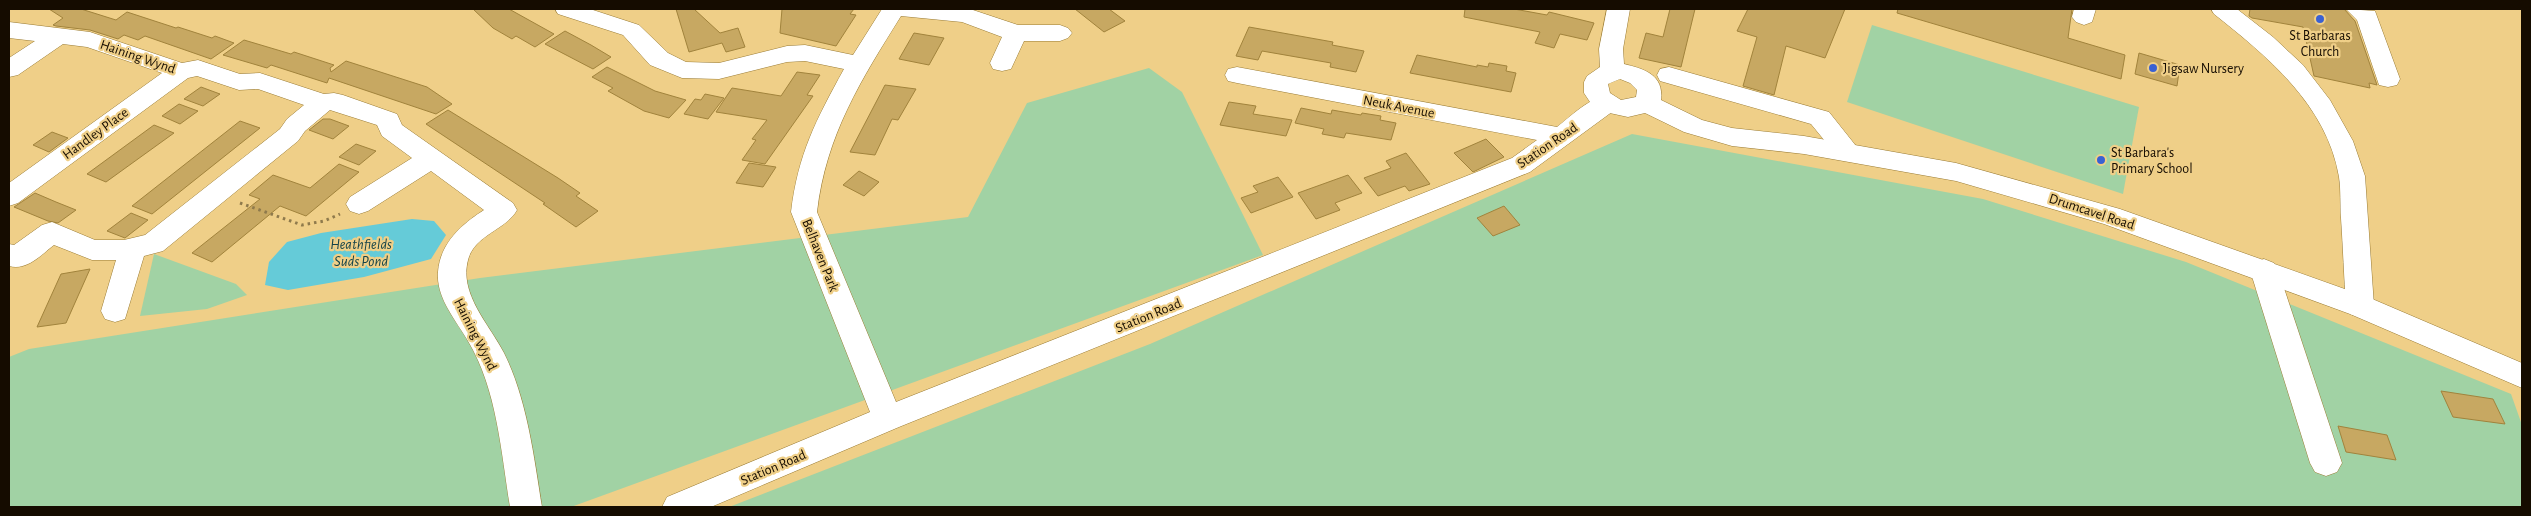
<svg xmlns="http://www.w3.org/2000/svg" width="2531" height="516" font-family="'Alegreya Sans',sans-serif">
<rect width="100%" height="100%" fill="#efcf88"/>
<!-- green -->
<g fill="#a1d2a4">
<polygon points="1872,25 2139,107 2123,194 1847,102"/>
<polygon points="1149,68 1182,92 1263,255 571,507 9,507 9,357 29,349 480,278 968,217 1027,103"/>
<polygon points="1632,134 1983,199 2186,262 2511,394 2522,425 2522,507 729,507 1150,344"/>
<polygon points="154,254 236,284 247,295 207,309 140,316"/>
</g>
<!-- water -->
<polygon fill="#65cbd8" points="412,219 434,221 446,235 431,259 364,277 288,290 265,285 269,262 287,242 321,233"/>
<!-- building -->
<g fill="#c7a862" stroke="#a1833c">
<polygon points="49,9 81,9 116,20 127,12 176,28 178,27 212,38 215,36 234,43 211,59 145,36 138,40 124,35 118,39 90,30 56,26 53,25 63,18"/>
<polygon points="473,9 509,9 554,34 535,47 516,36 512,39 493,28"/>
<polygon points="676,9 694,9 720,33 738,28 745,47 726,52 722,43 689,52"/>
<polygon points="782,9 854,9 850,14 856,15 836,46 780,33"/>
<polygon points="1075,9 1109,9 1125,21 1104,32"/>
<polygon points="1465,9 1514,9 1547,15 1549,12 1594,23 1587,40 1560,34 1554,48 1535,43 1540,32 1464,17"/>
<polygon points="1670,9 1695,9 1681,67 1639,58 1646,33 1663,37"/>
<polygon points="1748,9 1845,9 1825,58 1786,46 1774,95 1743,86 1757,37 1737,31"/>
<polygon points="1898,9 2072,9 2068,38 2125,55 2121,79 1897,13"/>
<polygon points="2250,9 2344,9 2355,21 2377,85 2369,83 2370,88 2314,76 2303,27 2252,18 2249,16"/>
<polygon points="1249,27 1333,42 1332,45 1364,51 1356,72 1330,67 1331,63 1262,51 1258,60 1236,56"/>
<polygon points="565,31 591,45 611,57 593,69 545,44"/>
<polygon points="914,33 944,38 929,65 899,59"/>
<polygon points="244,40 291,54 294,52 334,65 330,68 331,72 346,61 427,87 452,104 436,114 329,78 327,83 271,65 267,68 223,55"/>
<polygon points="2139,53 2180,65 2177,86 2135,74"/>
<polygon points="1417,55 1477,67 1477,65 1488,67 1489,63 1507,66 1506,71 1516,73 1511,92 1410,73"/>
<polygon points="607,67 655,91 686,100 669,118 644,111 608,91 613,88 592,77"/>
<polygon points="797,72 820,75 807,95 813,96 765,164 742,160 756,140 752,139 767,120 716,112 732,88 781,96"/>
<polygon points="885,85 916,89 898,120 892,119 875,155 850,152"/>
<polygon points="201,87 220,94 203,106 184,99"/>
<polygon points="705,94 724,98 708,119 684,114 695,99 701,100"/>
<polygon points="1229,102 1256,106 1253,114 1292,120 1286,136 1220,125"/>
<polygon points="179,104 198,111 180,124 162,116"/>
<polygon points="1301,108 1331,114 1332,110 1361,115 1362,113 1381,116 1380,120 1396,123 1391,140 1346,133 1344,138 1322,134 1324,129 1295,123"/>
<polygon points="448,110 558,178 580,193 576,196 598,211 576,227 543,204 545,203 426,124"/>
<polygon points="323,119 330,119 349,126 333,139 309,130"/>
<polygon points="240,121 260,128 152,214 132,206"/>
<polygon points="154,125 174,133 106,182 87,174"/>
<polygon points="52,132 68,138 49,152 33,145"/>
<polygon points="1486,139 1504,157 1473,172 1454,153"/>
<polygon points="356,144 376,151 359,165 339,157"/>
<polygon points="1406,153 1430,184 1409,191 1405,186 1378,196 1364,178 1391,168 1386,161"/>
<polygon points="749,163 776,167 763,187 736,183"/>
<polygon points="339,164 359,172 306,216 280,206 212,262 192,253 260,199 249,195 273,175 310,188"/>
<polygon points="859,171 879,182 864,196 843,185"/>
<polygon points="1348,175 1362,193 1335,203 1340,210 1316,219 1298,193"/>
<polygon points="1278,177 1293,197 1251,213 1241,198 1258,192 1253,186"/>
<polygon points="35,193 56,202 76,210 58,223 48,221 14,207"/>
<polygon points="1504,206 1520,225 1493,236 1477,218"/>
<polygon points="131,213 148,220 125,238 107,231"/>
<polygon points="90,269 66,323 37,327 61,274"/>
<polygon points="2441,391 2493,399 2505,424 2453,417"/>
<polygon points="2338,426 2387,435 2396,460 2346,452"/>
</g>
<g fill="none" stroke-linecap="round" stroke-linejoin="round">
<defs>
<g id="minor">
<path d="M555 9H590L639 25 668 53 686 62 719 63 787 46 805 45 853 55 882 9H970L1018 25H1060L1068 28 1072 33 1068 38 1060 41H1024L1011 69 1002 71 993 69 990 63 1002 37 962 22 901 16C861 80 826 135 817 212L896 402 1512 158 1537 140 1237 83 1228 81 1225 75 1228 69 1237 67 1557 127C1573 115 1595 91 1616 97L1619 103 1616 109 1530 172 899 427 711 507H662L667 497 870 412 791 212C798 154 816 120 844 69L805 61 787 62 719 79 682 78 650 65 623 35 558 14Z"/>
<polygon points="2074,9 2096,9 2092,22 2084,25 2076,22 2072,17"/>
<path d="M2211 9H2237L2273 37 2303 65 2330 100 2353 141 2365 176 2374 306 2370 314 2360 317 2350 314 2346 306C2344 277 2343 248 2341 218 2340 205 2341 190 2339 177 2327 105 2267 56 2214 14Z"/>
<polygon points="2346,9 2375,11 2400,79 2397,85 2388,87 2379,85 2357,20"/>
<path d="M9 22 90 32 182 63 198 60 240 74 260 73 324 94 334 93 343 95 397 114 402 125 513 203 517 210C506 230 474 235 468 260 459 294 489 324 504 353 527 399 534 457 542 507H510C501 452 497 389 468 341 456 320 436 298 438 272 440 243 462 224 484 210L431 171 368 211 359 214 350 211 346 204 350 197 412 158 382 136 377 125 330 110 305 131 298 141 163 251 144 256 125 319 115 322 105 319 101 311 116 260H92L54 245C41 255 27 271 9 266V244L14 245 42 225 52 222 95 240H124L145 235 280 129 287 119 304 105 258 89 239 90 197 76 188 78 18 203 9 206V183L162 73 87 47 63 44 18 75 9 77V58L35 41 9 38Z"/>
<polygon points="1669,67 1829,112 1860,151 1856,157 1847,160 1838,157 1811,124 1660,81 1657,75 1660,69"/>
<polygon points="2264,259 2274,263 2278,270 2342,463 2337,472 2326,476 2315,472 2310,463 2250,270 2254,263"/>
</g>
<path id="major" d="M1607 9H1630L1623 49 1624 64C1645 69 1664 75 1661 100L1702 120 1732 128 1804 136 1956 163 2120 209 2370 298 2522 363V388L2350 314 2104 224 1956 181 1804 154 1732 146 1684 132 1645 113 1628 117 1605 112 1592 105 1584 93V82L1587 76 1600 67 1599 49ZM1620 79 1630 83 1637 90 1636 97 1621 100 1610 93 1608 84Z"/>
</defs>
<!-- minor casing -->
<use href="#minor" stroke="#9a7c35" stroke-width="1"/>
<!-- major casing -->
<use href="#major" stroke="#9a7c35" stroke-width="1"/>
<!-- path -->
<polyline stroke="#8f7a4c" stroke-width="3" stroke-dasharray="2.5 4" stroke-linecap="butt" points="240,203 302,225 324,221 340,214"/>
<!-- minor -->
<use href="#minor" fill="#fff" fill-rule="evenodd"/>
<!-- major -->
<use href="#major" fill="#fff" fill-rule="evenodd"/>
</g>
<!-- markers -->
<g fill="#3a61d2" stroke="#efcf88" stroke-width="2">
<circle cx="2320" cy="19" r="5"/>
<circle cx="2153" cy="68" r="5"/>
<circle cx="2101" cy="160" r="5"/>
</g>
<g text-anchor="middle" stroke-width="4.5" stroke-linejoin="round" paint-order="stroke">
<!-- poi labels -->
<g font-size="14" fill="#150c00" stroke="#efcf88" text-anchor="start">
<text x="2320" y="40" text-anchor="middle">St Barbaras<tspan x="2320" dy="16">Church</tspan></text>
<text x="2163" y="73">Jigsaw Nursery</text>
<text x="2111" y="157">St Barbara's<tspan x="2111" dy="16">Primary School</tspan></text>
</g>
<!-- street labels -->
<g font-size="14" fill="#150c00" stroke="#efcf88">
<text transform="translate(138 56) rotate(19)" y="5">Haining Wynd</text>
<text transform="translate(1399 106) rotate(11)" y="5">Neuk Avenue</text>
<text transform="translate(95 133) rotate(-36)" y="5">Handley Place</text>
<text transform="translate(1547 145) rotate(-34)" y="5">Station Road</text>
<text transform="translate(2092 211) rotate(18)" y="5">Drumcavel Road</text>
<text transform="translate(821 255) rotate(68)" y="5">Belhaven Park</text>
<text transform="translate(1148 315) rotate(-22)" y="5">Station Road</text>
<text transform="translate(476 334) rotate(63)" y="5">Haining Wynd</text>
<text transform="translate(773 467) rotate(-23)" y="5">Station Road</text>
</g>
<!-- water labels -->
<g font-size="15" font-style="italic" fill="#144349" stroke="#efcf88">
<text x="361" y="249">Heathfields<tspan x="361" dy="17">Suds Pond</tspan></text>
</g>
</g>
<!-- border -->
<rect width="2531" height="516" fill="none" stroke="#150c00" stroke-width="20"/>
</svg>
